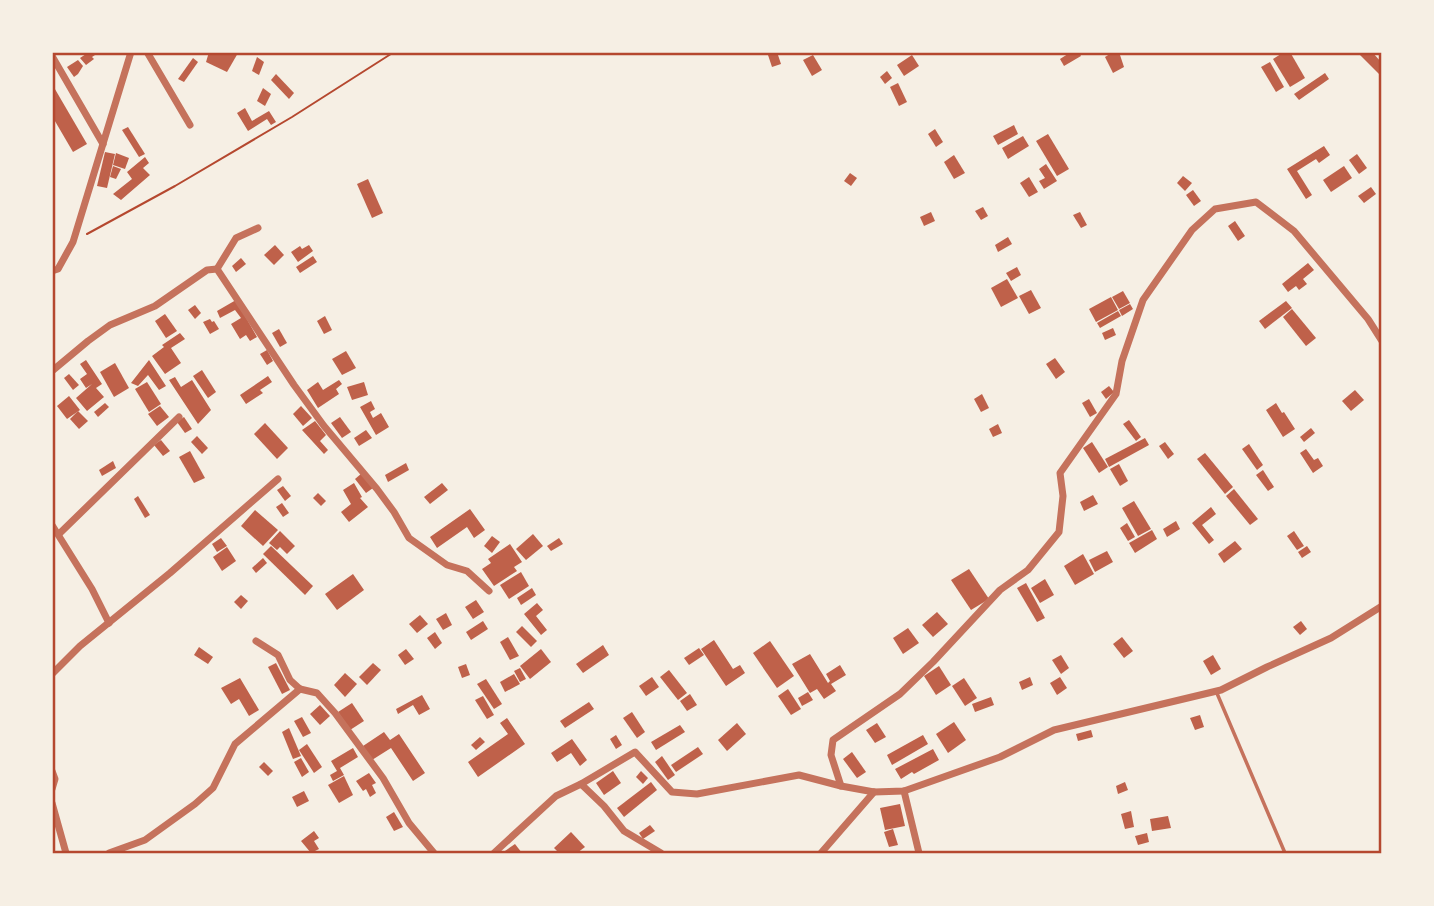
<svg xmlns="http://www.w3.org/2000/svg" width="1434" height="906" font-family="'PT Sans Narrow',sans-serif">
<rect width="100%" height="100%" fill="#f6efe4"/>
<!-- building -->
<g fill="#bf614a">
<polygon points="89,52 93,52 95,55 92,57 94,59 86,65 80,58"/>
<polygon points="209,52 237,52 238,53 227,72 206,62"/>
<polygon points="767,52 777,52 781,64 772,67"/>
<polygon points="1071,52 1079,52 1081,56 1064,66 1060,59"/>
<polygon points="1113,52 1119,52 1124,67 1113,73 1105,57"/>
<polygon points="1284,52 1290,52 1305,78 1290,87 1273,59"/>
<polygon points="1357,52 1372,52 1382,63 1382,77"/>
<polygon points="813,55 822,70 812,76 803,60"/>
<polygon points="912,55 919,66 904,76 897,65"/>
<polygon points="257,57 264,62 259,75 252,71"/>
<polygon points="193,58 198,62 184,82 178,79"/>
<polygon points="78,60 83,66 78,74 74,77 67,67"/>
<polygon points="1270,62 1284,87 1276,92 1261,67"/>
<polygon points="887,71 892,78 885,84 880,77"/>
<polygon points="1325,73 1329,79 1299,100 1294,94"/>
<polygon points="276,74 294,93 289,99 271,80"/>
<polygon points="898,83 907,102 899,106 890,87"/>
<polygon points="52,84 87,144 73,152 52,116"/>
<polygon points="263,88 271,94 265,106 257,101"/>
<polygon points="245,108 252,121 269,111 276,122 271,125 267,119 248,131 237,113"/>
<polygon points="1014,125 1018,134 998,145 993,136"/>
<polygon points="128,127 145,154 139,157 122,130"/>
<polygon points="935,129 943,142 936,147 928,134"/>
<polygon points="1048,134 1069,169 1057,176 1036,141"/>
<polygon points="1023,136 1029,146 1008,159 1002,148"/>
<polygon points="1324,146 1330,155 1319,163 1316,159 1297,171 1312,195 1306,199 1287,169"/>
<polygon points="105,152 115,154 107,188 97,186"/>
<polygon points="116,153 129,158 125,169 113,165"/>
<polygon points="1357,154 1367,168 1359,174 1349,160"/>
<polygon points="954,155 965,173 954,179 944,162"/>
<polygon points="145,157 149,163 143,168 150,175 121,200 113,194 132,179 127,172"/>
<polygon points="1046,164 1057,181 1044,189 1039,181 1045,178 1039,169"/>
<polygon points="113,166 121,169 116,179 110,177"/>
<polygon points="1344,166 1352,178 1331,192 1323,180"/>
<polygon points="850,173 857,178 851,186 844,181"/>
<polygon points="1183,176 1192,183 1185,191 1177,183"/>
<polygon points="1029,177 1038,192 1029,197 1020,183"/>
<polygon points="368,179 383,213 372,218 357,184"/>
<polygon points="1371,187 1376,194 1364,203 1358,196"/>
<polygon points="1193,190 1201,201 1194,206 1186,195"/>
<polygon points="983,207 988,216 981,220 975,211"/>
<polygon points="931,212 935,221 924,226 920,217"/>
<polygon points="1080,212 1087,225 1081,228 1073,215"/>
<polygon points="1235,221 1245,236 1238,241 1228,226"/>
<polygon points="1008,237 1012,244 998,252 995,245"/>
<polygon points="275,245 284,255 274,265 264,255"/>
<polygon points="309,245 313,251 298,262 291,252 300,246 302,249"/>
<polygon points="313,256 317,262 300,273 296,267"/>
<polygon points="241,258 246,264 236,272 232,266"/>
<polygon points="1308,263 1314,270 1303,279 1307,284 1299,290 1296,286 1288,292 1282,284"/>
<polygon points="1017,267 1021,275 1011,281 1006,273"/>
<polygon points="1007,279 1018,298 1001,307 991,288"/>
<polygon points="1031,290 1041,308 1029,314 1019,296"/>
<polygon points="1123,291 1130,303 1119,309 1112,297"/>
<polygon points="1111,297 1118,310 1096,322 1089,309"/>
<polygon points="236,300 257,337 250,341 246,335 240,339 231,324 241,318 235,310 220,318 217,311"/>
<polygon points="1286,301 1292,308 1265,329 1259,321"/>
<polygon points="1130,304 1133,309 1122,316 1119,310"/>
<polygon points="195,305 201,313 195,319 188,310"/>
<polygon points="1292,309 1316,338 1306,346 1283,317"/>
<polygon points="1118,311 1121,316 1100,328 1097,323"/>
<polygon points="165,314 177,331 166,338 155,321"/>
<polygon points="325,316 332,330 324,334 317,321"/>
<polygon points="210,319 212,322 214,321 219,329 210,334 203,322"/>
<polygon points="1113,328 1116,335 1105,340 1102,333"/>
<polygon points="279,329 287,343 280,347 272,333"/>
<polygon points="180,333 185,339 171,348 181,363 165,374 152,356 164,347 162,345"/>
<polygon points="267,350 273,361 267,365 260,354"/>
<polygon points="346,351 356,368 342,375 332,359"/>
<polygon points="1055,358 1065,372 1056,379 1046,364"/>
<polygon points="86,360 102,384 96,388 104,397 87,411 76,398 92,384 86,388 80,379 87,374 80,364"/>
<polygon points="149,360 166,386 159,390 148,375 138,386 131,383"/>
<polygon points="115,363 129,388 114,397 100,372"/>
<polygon points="202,370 216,392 208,398 193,376"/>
<polygon points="69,374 79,385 73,390 64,378"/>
<polygon points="268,376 272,382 260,390 263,393 246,404 240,395"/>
<polygon points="175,377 181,387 192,380 211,410 198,424 169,380"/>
<polygon points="339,380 342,384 336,389 339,394 318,408 307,390 318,382 323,390"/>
<polygon points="147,382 161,404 149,412 135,389"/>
<polygon points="364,382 368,395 352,400 347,387"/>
<polygon points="1109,386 1114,392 1106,399 1101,392"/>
<polygon points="1355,390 1364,400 1351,411 1342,401"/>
<polygon points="982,394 989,408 981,412 974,399"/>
<polygon points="69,396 80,410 67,419 57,406"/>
<polygon points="1089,399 1097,413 1090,417 1082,403"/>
<polygon points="371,401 375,409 370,412 373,418 381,413 389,427 376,435 360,407"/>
<polygon points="105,403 109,407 98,417 94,412"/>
<polygon points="1276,403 1282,413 1284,412 1295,429 1283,437 1266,410"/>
<polygon points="160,406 169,417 157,426 148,414"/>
<polygon points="301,406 312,418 303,426 293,414"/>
<polygon points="78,411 88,421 79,429 70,419"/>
<polygon points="184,417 192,429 185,433 177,422"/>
<polygon points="340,417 351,432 342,438 331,423"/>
<polygon points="1129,420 1141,437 1136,441 1123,424"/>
<polygon points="315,421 326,435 320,441 328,450 324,454 302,430"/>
<polygon points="265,423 288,448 277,459 254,434"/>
<polygon points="998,424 1002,433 993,437 989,429"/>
<polygon points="1311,428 1315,433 1304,442 1300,437"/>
<polygon points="366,430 372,438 359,446 354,438"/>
<polygon points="197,436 208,448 202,454 191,442"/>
<polygon points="1145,438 1149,445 1109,467 1105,459"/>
<polygon points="161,440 170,451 163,456 154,445"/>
<polygon points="1092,442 1108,467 1099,473 1083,448"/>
<polygon points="1165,442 1174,454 1168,459 1159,446"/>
<polygon points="1249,444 1263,465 1257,470 1242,449"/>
<polygon points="1306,449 1314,460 1318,458 1323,466 1313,473 1300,453"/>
<polygon points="190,451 205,478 194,483 179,457"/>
<polygon points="1205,453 1233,487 1225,494 1197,459"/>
<polygon points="113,461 116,468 102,476 99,470"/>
<polygon points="406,463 409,470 388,482 385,475"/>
<polygon points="1119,464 1128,481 1120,486 1110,469"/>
<polygon points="1263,470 1274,487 1268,491 1256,475"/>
<polygon points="362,473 373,488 366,493 355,479"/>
<polygon points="354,483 362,497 360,498 368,507 349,522 341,512 351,504 343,490"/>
<polygon points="442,483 448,490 430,504 424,497"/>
<polygon points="283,486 291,496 285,501 277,490"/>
<polygon points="1234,489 1258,519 1250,525 1226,496"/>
<polygon points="318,493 326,501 321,506 313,498"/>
<polygon points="1093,495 1098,504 1084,511 1080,502"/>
<polygon points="138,496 150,515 145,518 134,499"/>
<polygon points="1134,501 1151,529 1138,536 1122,508"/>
<polygon points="282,503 289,513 283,517 276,507"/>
<polygon points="1211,507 1216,514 1202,525 1214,540 1209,544 1192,523"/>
<polygon points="470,509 485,530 474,538 467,527 437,548 430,537"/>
<polygon points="255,510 278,530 263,546 241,526"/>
<polygon points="1176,521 1180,529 1167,537 1163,529"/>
<polygon points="1127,523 1135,537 1128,541 1120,528"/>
<polygon points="1152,530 1157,539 1135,553 1129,543"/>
<polygon points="280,531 295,546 287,554 280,547 277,550 269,543"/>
<polygon points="1294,531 1304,546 1297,550 1287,536"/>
<polygon points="533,534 543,546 526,560 516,549"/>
<polygon points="492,536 500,542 492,553 484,546"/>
<polygon points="221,538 227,546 217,552 212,544"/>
<polygon points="559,538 563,544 551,551 547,546"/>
<polygon points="1235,541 1242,549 1224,563 1218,554"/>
<polygon points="510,544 522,562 514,567 517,571 494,586 482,569 491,563 488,559"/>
<polygon points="271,546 313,586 305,595 263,554"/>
<polygon points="1307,546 1311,552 1302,558 1298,552"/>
<polygon points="227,547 236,561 222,571 213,557"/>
<polygon points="1107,551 1113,562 1095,572 1089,560"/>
<polygon points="1083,554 1094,574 1075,585 1064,566"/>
<polygon points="263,558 267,563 256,573 252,568"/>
<polygon points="969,569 989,599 971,610 951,580"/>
<polygon points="521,572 529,586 509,599 500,585"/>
<polygon points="353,574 364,590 337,610 325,594"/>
<polygon points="1045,579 1054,595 1040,603 1031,588"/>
<polygon points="1026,583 1045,618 1037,622 1017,588"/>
<polygon points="532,588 536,595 521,605 517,598"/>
<polygon points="241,595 248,601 241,609 234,602"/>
<polygon points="476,600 484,612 473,619 465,607"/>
<polygon points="537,603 543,610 536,616 547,630 541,635 524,614"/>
<polygon points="937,612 948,624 933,637 922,625"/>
<polygon points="446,613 452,625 443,630 436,619"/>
<polygon points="420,615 428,624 417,633 409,624"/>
<polygon points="483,621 488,629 471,640 466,632"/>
<polygon points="1301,621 1307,629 1300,635 1293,627"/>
<polygon points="522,626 537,641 531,647 516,632"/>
<polygon points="908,628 919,643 903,654 893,638"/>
<polygon points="435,632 442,643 435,649 427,638"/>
<polygon points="508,637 519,656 510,660 500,642"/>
<polygon points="1122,637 1133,651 1124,658 1113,644"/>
<polygon points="714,640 733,669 740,665 745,673 726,686 701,649"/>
<polygon points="770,641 794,676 777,688 753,653"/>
<polygon points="603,645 609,655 583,673 576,664"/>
<polygon points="199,647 213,657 208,664 194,655"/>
<polygon points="699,648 704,655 689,665 684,658"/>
<polygon points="406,649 414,659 405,665 398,655"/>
<polygon points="541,649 551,662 530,679 520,666"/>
<polygon points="810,654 828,683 830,681 826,674 840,665 846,675 831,684 836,691 824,699 817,689 810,693 792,664"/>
<polygon points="1061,655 1069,668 1061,674 1052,660"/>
<polygon points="1213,655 1221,669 1211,675 1203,661"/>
<polygon points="276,663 290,690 282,694 268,667"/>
<polygon points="373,663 381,670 367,685 359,677"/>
<polygon points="466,664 470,675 462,678 458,667"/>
<polygon points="939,666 951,685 936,695 924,676"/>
<polygon points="520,668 526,679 520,682 514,671"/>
<polygon points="669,670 687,693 678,700 660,677"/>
<polygon points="345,673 357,684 345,697 334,685"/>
<polygon points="514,674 520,684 505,692 500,682"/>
<polygon points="652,677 659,687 646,696 639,686"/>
<polygon points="1030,677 1033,685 1022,690 1019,682"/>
<polygon points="1060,677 1067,688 1057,695 1050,683"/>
<polygon points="240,678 259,710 249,716 239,699 231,704 221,688"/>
<polygon points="964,678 977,698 965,706 952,686"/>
<polygon points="486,679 502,704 494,709 477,684"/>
<polygon points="788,689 801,709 791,715 778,696"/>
<polygon points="808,692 813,700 802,706 798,698"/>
<polygon points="690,694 697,705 687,711 680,701"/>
<polygon points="422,695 430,709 419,715 413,705 398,714 396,709"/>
<polygon points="483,696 494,715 487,719 475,700"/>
<polygon points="991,697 994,705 975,712 972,704"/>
<polygon points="589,702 594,709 565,728 560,721"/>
<polygon points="352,703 364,721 350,730 338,712"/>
<polygon points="320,705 330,716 320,725 310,714"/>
<polygon points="632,712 645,732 637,738 623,718"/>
<polygon points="1200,715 1204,727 1195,730 1190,718"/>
<polygon points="302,717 311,733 303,737 294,721"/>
<polygon points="507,718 525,744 478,777 468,762 508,734 500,723"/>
<polygon points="954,722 966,740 948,753 936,734"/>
<polygon points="737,723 746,734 727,751 718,740"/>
<polygon points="877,723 886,737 875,743 866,730"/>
<polygon points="680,725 685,732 656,750 651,742"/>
<polygon points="289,728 301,756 293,759 282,732"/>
<polygon points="1091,730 1093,737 1078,741 1076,734"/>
<polygon points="384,732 390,740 399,734 425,773 413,781 391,748 372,760 363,746"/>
<polygon points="616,735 622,745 616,749 610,739"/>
<polygon points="923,735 928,744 892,765 887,755"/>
<polygon points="480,737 485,742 476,750 471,745"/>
<polygon points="572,739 587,760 580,766 571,753 557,762 551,753"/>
<polygon points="307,744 322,767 314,773 299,750"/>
<polygon points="698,747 703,754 676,772 671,765"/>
<polygon points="353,748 358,757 340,768 344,775 333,781 330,775 337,771 331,761"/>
<polygon points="933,749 939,760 914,774 912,772 901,779 895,769"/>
<polygon points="852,752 866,772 857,778 843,759"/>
<polygon points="662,756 675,775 668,780 655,762"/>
<polygon points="301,758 309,772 302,777 294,762"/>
<polygon points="264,762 273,771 268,776 259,767"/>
<polygon points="613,771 621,783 604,795 596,783"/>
<polygon points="641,771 648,778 643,784 636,777"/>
<polygon points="369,773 376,783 372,785 376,793 370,797 366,789 363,791 356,781"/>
<polygon points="344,776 353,795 339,803 328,785"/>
<polygon points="651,782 657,790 624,817 617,808"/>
<polygon points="1125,782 1128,790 1118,794 1116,786"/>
<polygon points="304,791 309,801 297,807 292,797"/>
<polygon points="900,804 905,826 885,830 880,808"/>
<polygon points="1131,811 1134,827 1125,829 1121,814"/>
<polygon points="394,812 403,827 394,831 386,817"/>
<polygon points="1168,816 1171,828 1152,831 1150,819"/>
<polygon points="650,825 655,831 643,839 639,833"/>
<polygon points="893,829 898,845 889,847 884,832"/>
<polygon points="314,831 319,838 314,841 319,849 311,853 301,841"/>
<polygon points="571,832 585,847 577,853 559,853 554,848"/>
<polygon points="1147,833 1149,842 1138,845 1135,836"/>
<polygon points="515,844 522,853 502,853"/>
</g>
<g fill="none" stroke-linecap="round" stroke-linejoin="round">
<!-- path -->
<polyline stroke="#b5482f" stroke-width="2" points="87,234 175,186 292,117 394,52"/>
<!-- service -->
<polyline stroke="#c5725c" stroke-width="3.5" points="1216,691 1285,853"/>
<!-- minor -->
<g stroke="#c5725c" stroke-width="7">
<polyline points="147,52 190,125"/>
<polyline points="52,56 103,144"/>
<polyline points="217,269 236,238 258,228"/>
<polyline points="52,271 58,269 73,242 131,52"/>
<polyline points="52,371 88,341 110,325 155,306 207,270 217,269 294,385 324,426 377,489 394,512 409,538 447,565 467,571 489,591"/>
<polyline points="52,525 92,589 109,623"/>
<polyline points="59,534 179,417"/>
<polyline points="256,641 278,655 290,680 300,689 317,693 335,713 383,778 409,823 434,853"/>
<polyline points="52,674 80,646 170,573 278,479"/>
<polyline points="52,771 55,779 52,789"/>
<polyline points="581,784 635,752 672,792 697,794 799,775 841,786 874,792 904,791 1000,757 1054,730 1221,690 1267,667 1331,638 1382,606"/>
<polyline points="841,786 831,755 833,740 900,694 933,662 1000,590 1028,570 1059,532 1063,496 1060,473 1116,394 1122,361 1143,300 1192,230 1215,209 1256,202 1294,231 1368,319 1382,341"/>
<polyline points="904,791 919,853"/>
<polyline points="52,803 66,853"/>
<polyline points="109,853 145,840 195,804 213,788 235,744 300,689"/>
<polyline points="494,853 556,796 581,784 604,806 624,831 661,853"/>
<polyline points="821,853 874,792"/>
</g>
</g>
<!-- border -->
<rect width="1434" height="906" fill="none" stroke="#f6efe4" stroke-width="108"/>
<rect x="54" y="54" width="1326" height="798" fill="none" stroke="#b5482f" stroke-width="2.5"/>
</svg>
